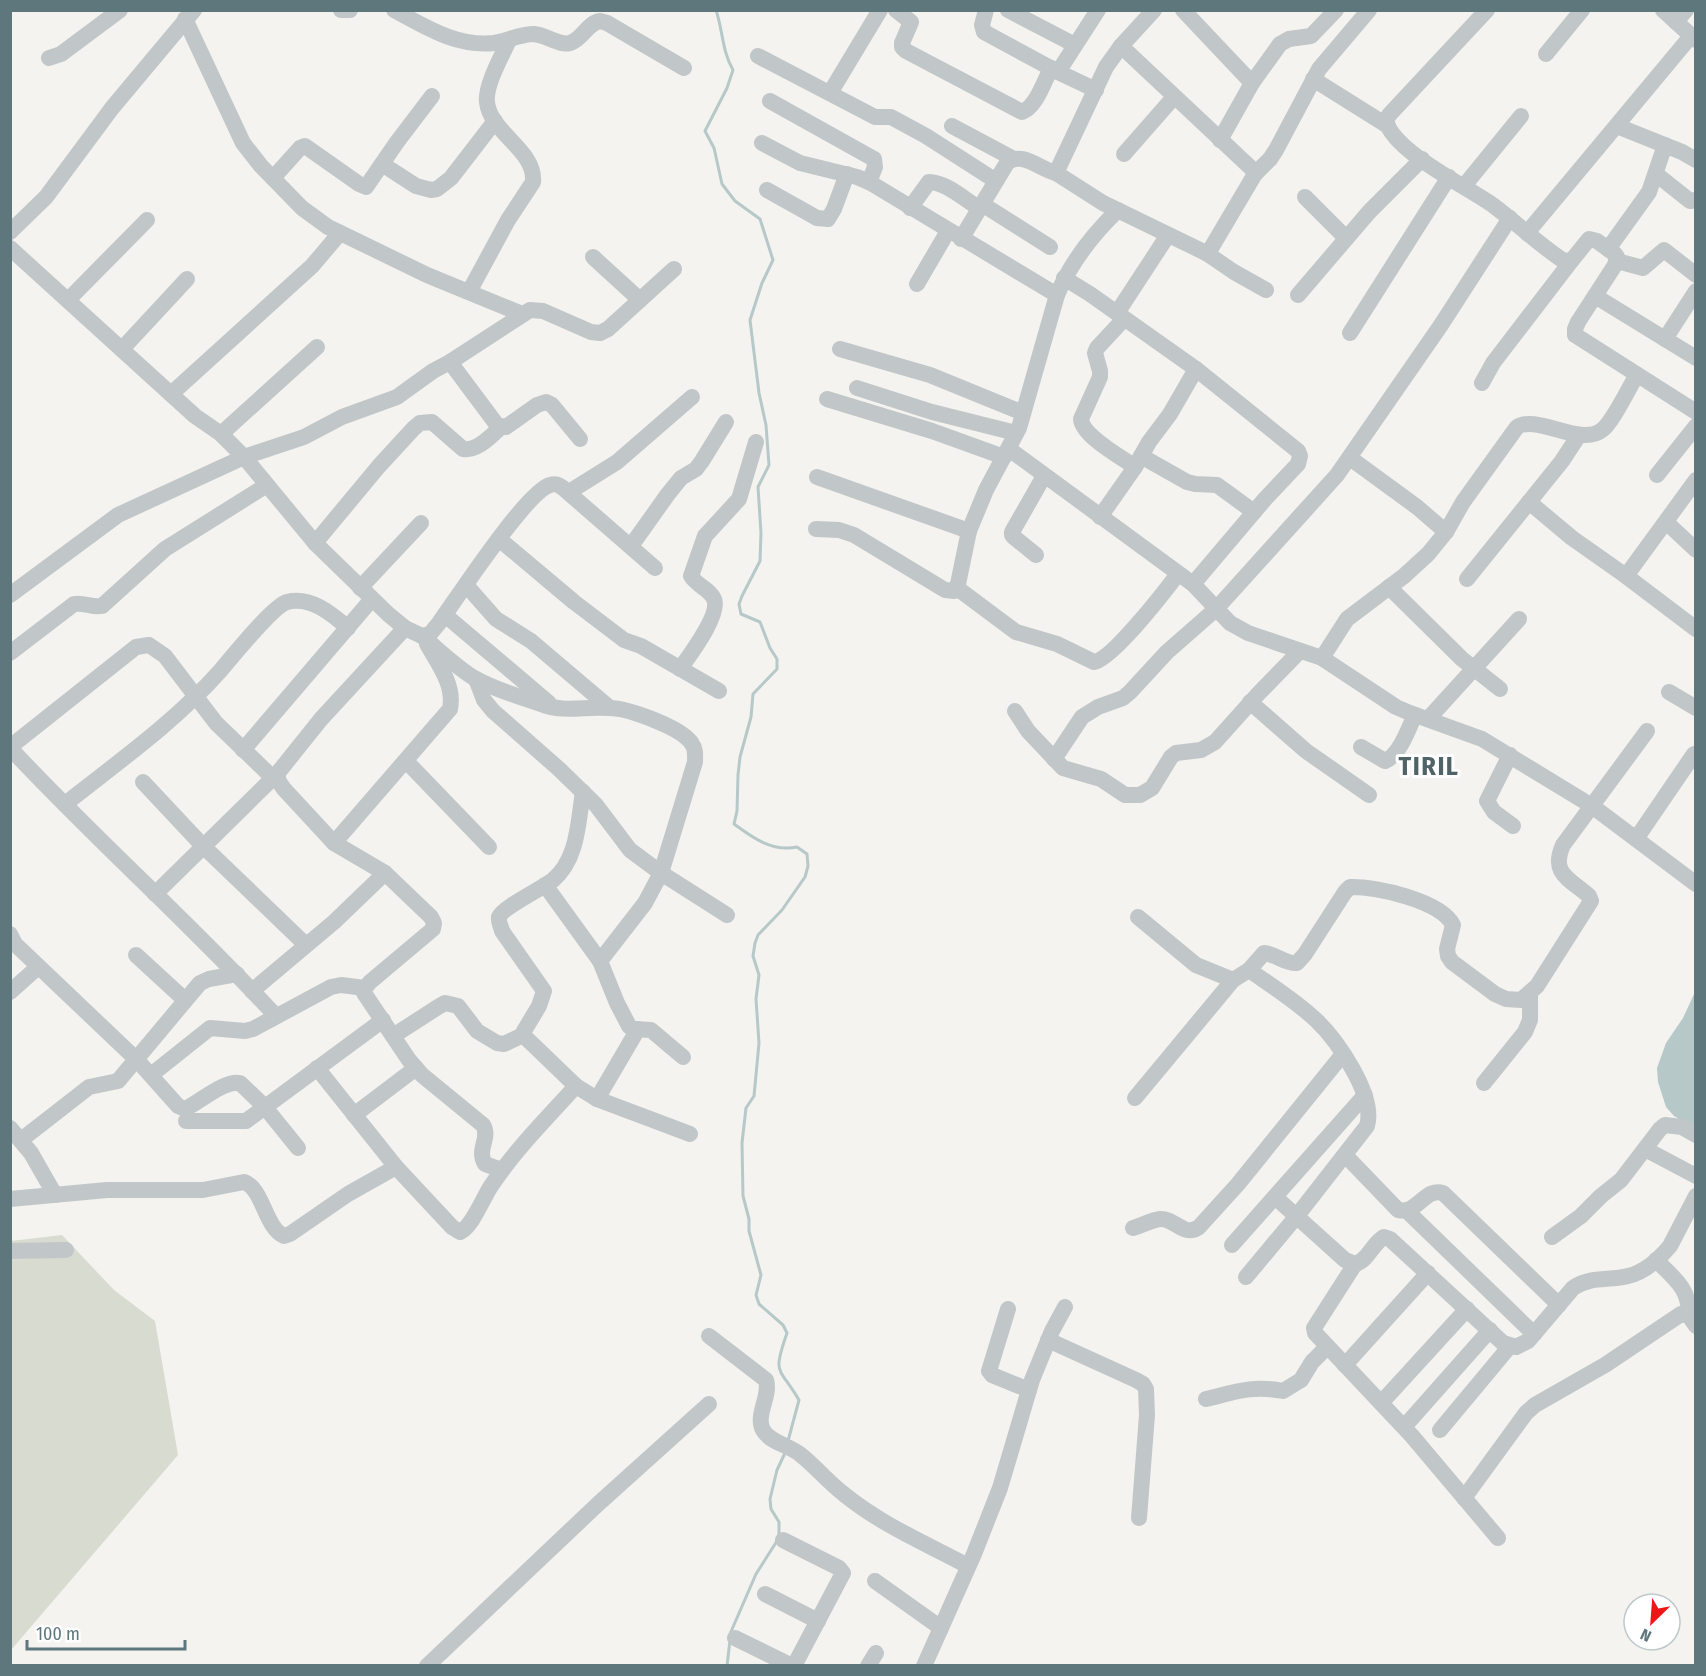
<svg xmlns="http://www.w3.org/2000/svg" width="1706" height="1676" font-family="'Fira Sans Condensed',sans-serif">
<rect width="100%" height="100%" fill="#f4f3f0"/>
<!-- green -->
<polygon fill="#d8dcd0" points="62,1235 114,1290 155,1321 178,1455 11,1650 11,1241"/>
<!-- water -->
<polygon fill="#b6c8c8" points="1695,992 1695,1128 1674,1116 1666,1107 1658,1082 1657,1068 1666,1043 1683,1018"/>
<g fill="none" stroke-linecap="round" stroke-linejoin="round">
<!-- stream -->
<g stroke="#b6c8c8" stroke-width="3">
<path d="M716 10C723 31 722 51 733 70L727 88 705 131 714 148 722 184 735 201 760 219 773 260 762 283 750 320 759 393 766 425 769 465 758 487 761 533 760 561 742 596 739 604 741 614 760 622 770 648 777 659V669L753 694 751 717 740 757 738 775 737 811 734 824C753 838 772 852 797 847L807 854 808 866 805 877 782 910 758 935 755 943 753 956 759 975 756 999 759 1043 754 1096 746 1108 742 1143 743 1196 749 1219V1231L761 1275 756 1295 759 1304 783 1325 787 1333C772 1376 779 1366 799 1400L788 1441"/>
<polyline points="779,1535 779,1522 771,1509 770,1499 777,1470 785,1453"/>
<polyline points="730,1634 756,1574 777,1541"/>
<polyline points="727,1666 730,1640"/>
</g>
<!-- minor -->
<g stroke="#c1c7c8" stroke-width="16">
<polyline points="341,10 350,10"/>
<path d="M394 10C426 27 456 47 494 43 507 41 520 34 534 34 546 35 560 46 570 43 583 39 587 23 600 21L607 23 684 68"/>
<path d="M896 10 911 22 902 43V47L906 51 1022 112C1036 107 1044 82 1051 68"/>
<polyline points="986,10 982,25 984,32 1058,72 1096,90"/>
<polyline points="1008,10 1075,45"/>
<polyline points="1183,10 1252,83"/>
<path d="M1487 10 1389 115 1386 121C1394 152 1468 187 1494 206 1518 224 1539 245 1564 261L1572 260 1589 239 1597 241 1615 254 1617 257 1615 265 1578 322 1575 329V335L1696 412"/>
<polyline points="1663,10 1696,40"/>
<polyline points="185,19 243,143 261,166 302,208 328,227 357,241 427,275 522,314"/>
<polyline points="1676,22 1686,10"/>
<polyline points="1546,54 1582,10"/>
<polyline points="758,56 875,117 891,117 926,136 996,181"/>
<polyline points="49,58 61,54 120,10"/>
<polyline points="1058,72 1098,10"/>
<polyline points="1313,79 1388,126"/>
<polyline points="830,93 880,10"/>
<polyline points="770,101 874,159 875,167 869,182"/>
<polyline points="952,126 1012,158"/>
<polyline points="1617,126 1682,152 1696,160"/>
<polyline points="1220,140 1252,83 1280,44 1289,39 1311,36 1336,10"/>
<polyline points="762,143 800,163 857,177 869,182 1057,295"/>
<polyline points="1124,154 1174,97"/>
<polyline points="382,164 416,186 431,190 437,189 451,178 495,121"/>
<polyline points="1056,173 1103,203 1206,253 1210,250 1252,179 1255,174 1252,169 1121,46"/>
<polyline points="1255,174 1270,159 1276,150 1319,69 1369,10"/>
<polyline points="1656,174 1690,201 1696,200"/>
<polyline points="273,178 300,148 305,146 359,184 366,187 397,142 432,96"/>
<polyline points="1464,186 1521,116"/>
<polyline points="767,190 817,218 828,219 834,209 847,174"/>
<polyline points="1305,197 1346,238"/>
<polyline points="982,204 1050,247"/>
<path d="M910 208 929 182C946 182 965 200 979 208"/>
<polyline points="10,232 46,197 112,108 194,10"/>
<polyline points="1527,233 1691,36"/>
<path d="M961 239 1007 163C1021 150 1041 170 1056 173L1106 67 1121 46 1154 10"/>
<polyline points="10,248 195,416 221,434 244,457 118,515 10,595"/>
<polyline points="1608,249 1649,192 1665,145"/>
<polyline points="1206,253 1234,272 1266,290"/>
<polyline points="593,257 640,300"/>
<polyline points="1617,261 1643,268 1664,250 1696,275"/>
<polyline points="1064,278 1090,294 1196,369 1298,451 1300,456 1298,464 1265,499 1193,584"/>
<polyline points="917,284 948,231"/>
<path d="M469 292 508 220 533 182C536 150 490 133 487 102 485 85 502 56 509 40"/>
<polyline points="1298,295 1369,212 1422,159"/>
<polyline points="1595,296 1696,358"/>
<polyline points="68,300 147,220"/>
<polyline points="1117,313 1168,235"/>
<path d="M1124 319 1097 348 1095 353 1100 371V377L1081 419C1082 436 1121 457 1135 467"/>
<polyline points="1350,333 1449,177"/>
<polyline points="1665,339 1696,291"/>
<polyline points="122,349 187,279"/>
<polyline points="840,349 930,375 1023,413"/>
<polyline points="450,362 497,425 506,427 537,405 546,402 552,405 580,439"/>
<polyline points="1482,383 1493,363 1572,260"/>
<polyline points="857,388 932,412 1016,433"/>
<polyline points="171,394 312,266 340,233"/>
<polyline points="827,399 932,431 1004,457"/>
<polyline points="221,434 317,347"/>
<polyline points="1009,449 1193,584 1230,623 1248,633 1322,658 1396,707 1410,713 1482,739 1592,806 1696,884"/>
<polyline points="1141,456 1187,482 1195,484 1217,485 1254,512"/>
<polyline points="1350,458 1417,507 1446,532"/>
<polyline points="1657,475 1696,426"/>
<polyline points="817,477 969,531"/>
<polyline points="569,492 617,462 692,397"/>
<polyline points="1529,502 1572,538 1626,576 1696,629"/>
<polyline points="1100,517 1135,467 1149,442 1170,414 1196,369"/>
<polyline points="1666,522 1696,550"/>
<path d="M816 529 839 530 854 535 945 590 954 591 958 584 969 531 986 490 1019 428 1057 295C1071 262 1092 235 1118 210"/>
<polyline points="499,539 574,602 624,640 641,646 719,691"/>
<path d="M315 543 379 466 414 428 420 423 432 422 463 449C478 451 491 436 501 427"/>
<polyline points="631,546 668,494 681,478 696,469 702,461 726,422"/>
<polyline points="1036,555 1015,538 1012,535 1012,532 1044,476"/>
<path d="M655 568 563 488C559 485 556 483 550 485 526 492 457 598 439 623L430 634 422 636 405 628 388 614 315 543 244 457 304 437 342 417 397 397 433 371 450 362 530 310 543 311 591 332 600 333 608 329 674 269"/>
<polyline points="1626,576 1696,480"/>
<polyline points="1467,579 1562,461 1579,435"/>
<polyline points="466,585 496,619 531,641 610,708"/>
<polyline points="1389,587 1462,659 1500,689"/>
<polyline points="360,588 421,523"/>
<path d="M957 588 1016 632 1057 644 1094 662C1112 660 1165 591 1178 574"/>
<polyline points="445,615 549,703"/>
<path d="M405 628 321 719 277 774 279 782 284 789 334 843 385 873 431 917 434 923 433 929 370 982 365 988 364 993 409 1060 422 1075 483 1125C491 1138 476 1149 485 1164L502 1170"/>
<path d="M422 636C439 650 457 668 476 679 496 690 520 697 541 704 564 713 585 706 609 708 628 708 683 728 692 744 696 749 695 756 695 762L661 873 645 903 600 961"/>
<path d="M10 653 74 604C84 602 92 608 102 606L165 549 267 485"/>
<path d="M1322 658 1347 619 1404 576 1428 554 1446 532 1463 502 1517 427C1536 414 1581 447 1602 430 1613 422 1629 387 1637 375"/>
<path d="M680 669C689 656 721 614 714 599 710 589 697 586 691 576L705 536 739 499 756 442"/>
<polyline points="476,679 484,700 493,711 559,769 596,805 630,850 661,873 727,915"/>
<polyline points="1669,692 1696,708"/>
<polyline points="1250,702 1306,751 1369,795"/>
<polyline points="1015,711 1028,731 1063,768 1101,779 1125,795 1140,795 1152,788 1171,757 1176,753 1201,750 1215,742 1259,693 1300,651"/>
<polyline points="1428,719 1519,619"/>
<polyline points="10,747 136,647 149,645 165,656 216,723 273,778"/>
<path d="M1361 747 1385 761C1400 755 1408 729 1415 715"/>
<path d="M10 748C96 840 190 923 275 1015"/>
<polyline points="243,750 372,599"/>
<polyline points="1510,755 1487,801 1494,812 1513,826"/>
<polyline points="1054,759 1082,717 1098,707 1123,698 1130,692 1167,652 1216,609 1337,475 1441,325 1510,218"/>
<polyline points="406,761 489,847"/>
<polyline points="143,782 203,846 306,945"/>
<path d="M583 792C578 822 578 859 553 880 543 888 503 907 499 917 498 922 501 926 502 931L544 991 539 1006 524 1031 523 1035 576 1086 597 1099 690 1134"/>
<path d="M65 804C118 762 175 722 221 670 233 656 273 606 287 602 311 596 332 614 348 628"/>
<polyline points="1636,839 1694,754"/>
<path d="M334 843 450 709C455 685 438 664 427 644"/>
<polyline points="545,885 600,961 617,1003 629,1026 633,1029 651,1030 683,1057"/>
<polyline points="155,894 277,774"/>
<path d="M1138 917 1196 965 1233 980 1249 970 1264 953C1276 954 1285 964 1297 963L1305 954 1345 892 1350 887C1376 886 1441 901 1453 925L1447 949 1448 956 1452 962 1495 994 1506 999 1521 1000 1537 986 1591 901 1589 896C1570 879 1550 874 1563 845L1647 731"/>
<path d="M10 934 15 944 137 1060 178 1106 185 1109C200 1102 224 1080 240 1083L264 1106 298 1148"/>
<polyline points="136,955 185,1000"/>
<polyline points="252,991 334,922 385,873"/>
<polyline points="10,992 38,967"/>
<polyline points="393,1036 438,1007 445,1003 458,1006 477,1031 497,1043 504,1044 523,1035"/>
<path d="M317 1068 396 1167 452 1227 460 1232C472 1227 483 1198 491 1186 515 1150 547 1118 576 1086"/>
<polyline points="151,1075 210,1028 245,1031 253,1029 331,987 341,985 365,988"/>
<polyline points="1484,1083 1525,1032 1530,1020 1530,993"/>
<polyline points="1135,1098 1233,980"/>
<polyline points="597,1099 638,1029"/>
<polyline points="354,1115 416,1068"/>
<polyline points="186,1121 246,1121 383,1020"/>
<polyline points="10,1128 31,1153 55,1195"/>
<polyline points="21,1140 89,1087 118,1081 200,983 209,979 237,974"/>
<polyline points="1645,1149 1696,1176"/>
<path d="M1345 1155 1398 1210C1417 1215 1425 1187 1443 1193L1559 1305"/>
<path d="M1275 1197 1345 1260 1355 1264C1368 1261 1372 1244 1384 1237L1390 1239 1503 1343 1516 1347 1528 1341 1573 1288C1590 1276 1609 1281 1628 1276 1645 1272 1660 1258 1670 1246L1696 1196"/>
<path d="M10 1199 107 1190H203L244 1182C263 1188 265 1228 284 1236L290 1234 348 1194 396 1167"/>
<polyline points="1407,1211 1534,1334"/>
<path d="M1133 1228C1141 1226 1151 1220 1160 1219 1175 1218 1184 1238 1199 1227L1238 1184 1343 1054"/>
<polyline points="1552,1237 1581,1216 1601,1196 1621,1180 1660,1129 1665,1125 1682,1127 1696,1135"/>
<polyline points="1232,1245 1365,1095"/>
<polyline points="10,1251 66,1250"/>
<path d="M1656 1260C1674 1278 1690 1289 1689 1316"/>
<polyline points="1355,1264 1314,1328 1315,1333 1412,1436 1498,1538"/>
<path d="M1246 1277 1296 1217 1367 1126C1376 1096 1337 1040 1316 1020 1296 1001 1272 986 1249 970"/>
<polyline points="1008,1309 989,1371 992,1375 1029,1390"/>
<path d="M709 1336 766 1380C771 1396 755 1415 763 1430 769 1442 791 1446 801 1455 816 1467 829 1483 845 1495 882 1525 927 1544 968 1566"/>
<polyline points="1048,1340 1136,1380 1143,1384 1146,1389 1147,1415 1139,1518"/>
<polyline points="1345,1365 1428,1273"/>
<path d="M1206 1399C1235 1392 1253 1385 1283 1391L1301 1380 1312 1362 1327 1347"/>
<polyline points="1381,1403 1467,1309"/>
<polyline points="1404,1427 1490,1330"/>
<polyline points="1440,1430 1510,1346"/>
<polyline points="1464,1498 1526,1413 1535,1405 1605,1365 1681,1314 1689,1316 1696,1326"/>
<polyline points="783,1540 839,1568 843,1573 794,1666"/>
<polyline points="875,1581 941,1628"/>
<polyline points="765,1594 818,1621"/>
<polyline points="735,1638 792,1666"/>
<polyline points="427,1666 598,1504 709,1404"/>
<polyline points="868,1666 876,1653"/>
<polyline points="924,1666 974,1554 1000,1488 1032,1380 1052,1331 1065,1307"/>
</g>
</g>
<g text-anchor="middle" stroke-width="6" stroke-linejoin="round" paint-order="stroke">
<!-- district labels -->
<g font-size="26" font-weight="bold" letter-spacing="1.5" fill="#506367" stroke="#fff">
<text x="1429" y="775">TIRIL</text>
</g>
</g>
<!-- border -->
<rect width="1706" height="1676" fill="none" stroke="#5d777d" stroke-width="24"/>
<!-- north arrow -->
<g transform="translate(1652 1622) rotate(205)"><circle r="28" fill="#ffffff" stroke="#bec9cb" stroke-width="1.5"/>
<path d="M0-4.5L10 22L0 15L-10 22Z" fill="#ee1617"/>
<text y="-9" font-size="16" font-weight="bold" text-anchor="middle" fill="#5d777d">N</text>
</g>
<!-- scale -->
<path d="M27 1640v9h158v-9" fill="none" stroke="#5d777d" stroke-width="3"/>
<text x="36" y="1640" font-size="18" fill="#5d777d" stroke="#ffffff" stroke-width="4.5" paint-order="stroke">100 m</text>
</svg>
